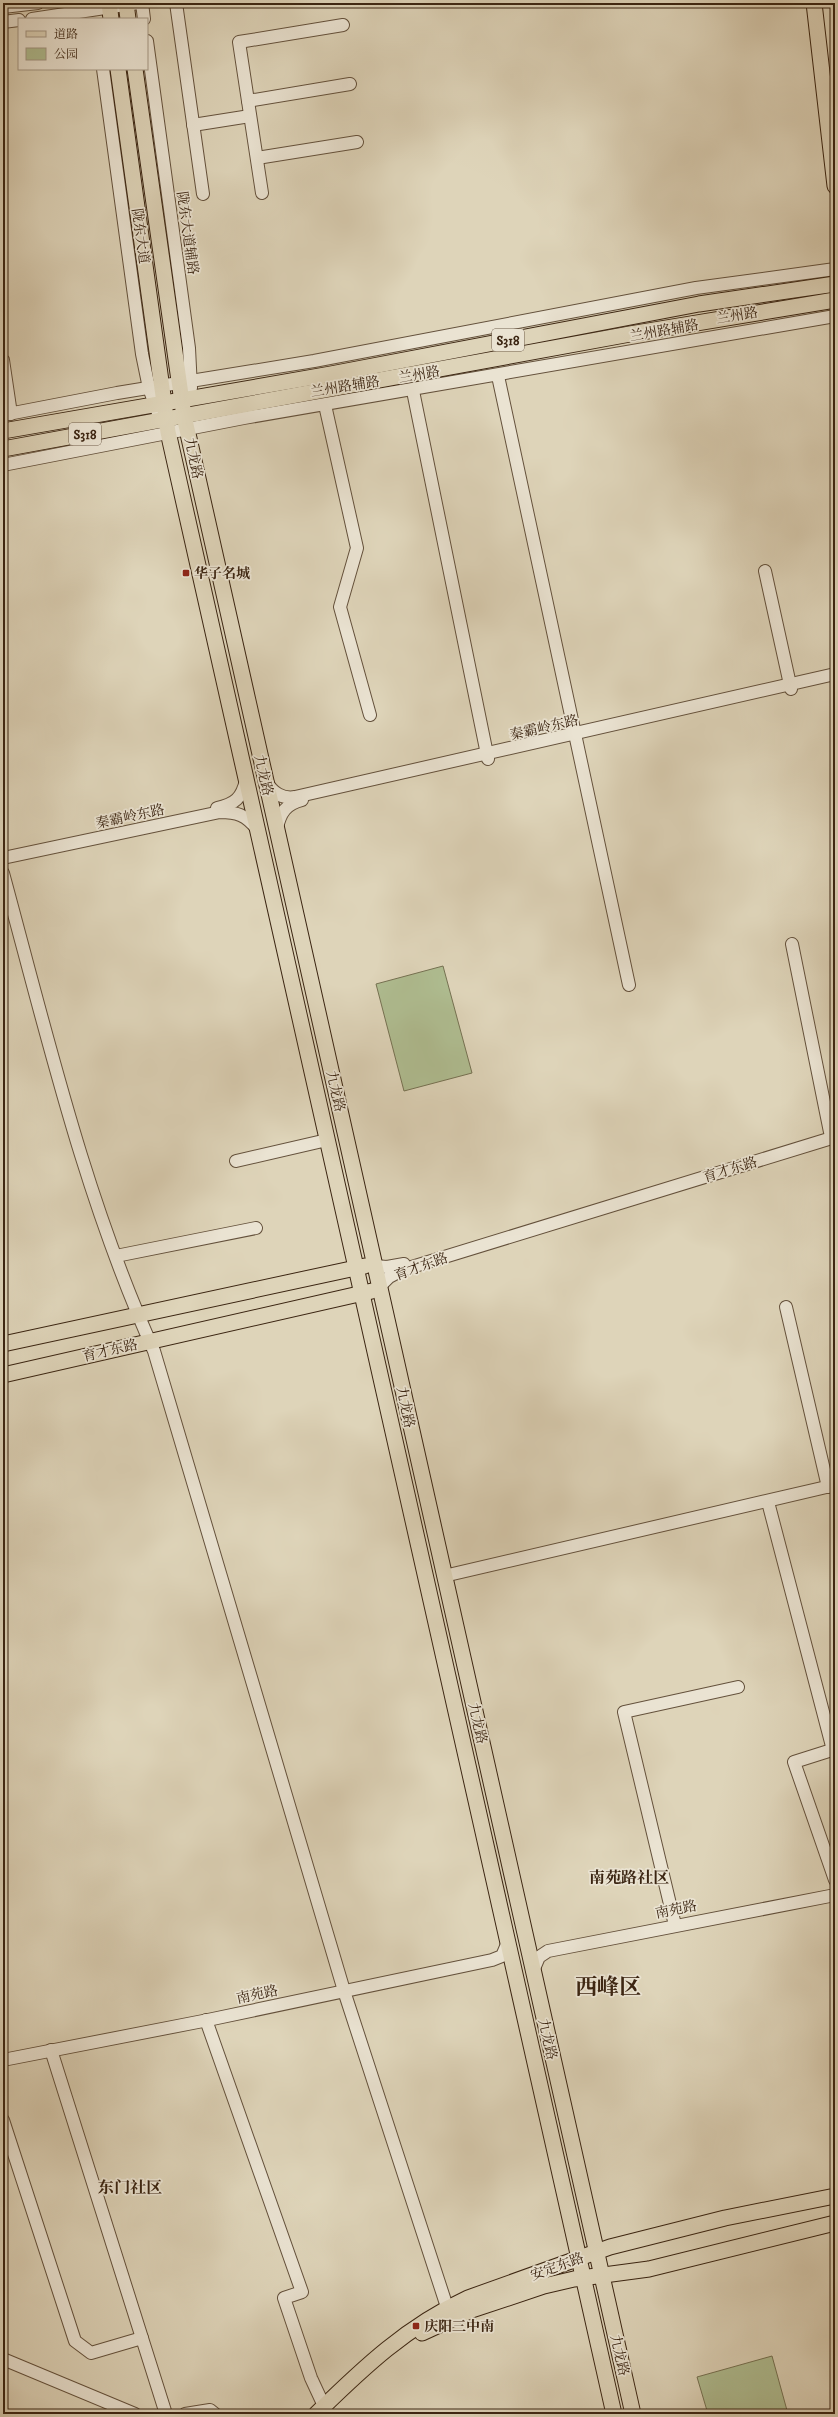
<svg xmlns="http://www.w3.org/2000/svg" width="838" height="2417" font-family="'IM FELL DW Pica','Noto Serif SC',serif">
<rect width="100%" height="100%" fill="#ded4b9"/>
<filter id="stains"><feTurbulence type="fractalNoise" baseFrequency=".005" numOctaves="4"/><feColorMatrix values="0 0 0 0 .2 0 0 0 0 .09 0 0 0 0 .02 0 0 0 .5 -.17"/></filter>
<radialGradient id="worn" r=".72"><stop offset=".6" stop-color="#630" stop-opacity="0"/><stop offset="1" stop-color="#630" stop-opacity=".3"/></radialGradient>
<!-- green -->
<g fill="#afbd91" stroke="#757152">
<polygon points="443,966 472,1073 404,1091 376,984"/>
<polygon points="772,2356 788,2414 708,2414 697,2377"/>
</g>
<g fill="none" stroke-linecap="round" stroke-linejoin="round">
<defs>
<g id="minor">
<polyline points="142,3 144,19"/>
<polyline points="176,3 203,194"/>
<polyline points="3,7 38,3"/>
<polyline points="32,19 138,3"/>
<polyline points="3,22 19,20"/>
<polyline points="147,41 189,348 191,388"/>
<polyline points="103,69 142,354 149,388 158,413"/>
<polyline points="248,101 350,84"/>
<polyline points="193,125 250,116"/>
<polyline points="257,158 357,142"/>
<polyline points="262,193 239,42 343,25"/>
<polyline points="3,360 11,414"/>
<polyline points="498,376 629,985"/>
<polyline points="413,391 488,759"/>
<polyline points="325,405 357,548 340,607 370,715"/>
<polyline points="3,415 117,393 314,361 696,288 835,269"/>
<polyline points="3,465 244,418 835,316"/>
<polyline points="765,571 791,689"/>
<path d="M267 782C272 793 283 799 295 797L835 674"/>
<path d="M217 808C235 804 242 798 246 780"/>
<path d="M277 828C280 813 286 804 302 800"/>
<path d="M3 858 220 812C237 812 246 815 257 829"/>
<path d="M3 873C47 1035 85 1199 154 1351L345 1994 447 2307"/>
<polyline points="792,944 830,1132"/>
<polyline points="236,1161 327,1140"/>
<polyline points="116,1256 256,1228"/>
<polyline points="375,1266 387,1267 404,1264"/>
<polyline points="380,1286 389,1277 402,1270 835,1137"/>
<polyline points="786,1307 828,1487"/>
<polyline points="768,1502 833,1750"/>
<polyline points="444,1576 835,1485"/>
<polyline points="835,1749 794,1762 835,1880"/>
<polyline points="675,1925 624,1712 738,1687"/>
<polyline points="533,1971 539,1957 548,1951 835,1895"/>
<polyline points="206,2020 302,2292 284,2298 311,2378 324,2406"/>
<polyline points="51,2050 166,2414"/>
<polyline points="3,2060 203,2021 492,1960 502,1956 508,1942"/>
<polyline points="3,2120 75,2341 91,2353 142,2338"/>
<polyline points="3,2359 135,2414"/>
<polyline points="185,2414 210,2410 215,2414"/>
</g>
<g id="major">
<polyline points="109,3 111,19"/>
<polyline points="126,3 128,19"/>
<polyline points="814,3 835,186"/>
<polyline points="118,69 168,432 614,2414"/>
<polyline points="135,69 184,416 633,2414"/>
<polyline points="3,431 331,374 699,304 835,284"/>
<polyline points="3,449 630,334 835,300"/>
<polyline points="3,1344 365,1266"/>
<polyline points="3,1375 372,1291"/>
<polyline points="422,2333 472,2310 544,2286 574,2279 649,2269 835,2223"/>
<path d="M316 2414C363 2368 407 2326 468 2298L610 2247 725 2218 835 2196"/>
</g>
</defs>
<!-- minor casing -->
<use href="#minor" stroke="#64513c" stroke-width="14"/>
<!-- major casing -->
<use href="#major" stroke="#3b2512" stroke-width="17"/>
<!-- minor -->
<use href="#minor" stroke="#eae3d2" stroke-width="12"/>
<!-- major -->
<use href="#major" stroke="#ded4b9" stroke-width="15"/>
</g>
<!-- markers -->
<g fill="#8f2418" stroke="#eae3d2" stroke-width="1.5">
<rect x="182" y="569" width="8" height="8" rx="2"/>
<rect x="412" y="2322" width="8" height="8" rx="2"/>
</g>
<g text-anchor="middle" stroke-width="3.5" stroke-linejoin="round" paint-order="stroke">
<!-- shield labels -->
<g fill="#eae3d2" stroke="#705e4c" stroke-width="1">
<rect x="492" y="329" width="32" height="22" rx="3"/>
<rect x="69" y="423" width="32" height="22" rx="3"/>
</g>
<g font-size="13" font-weight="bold" fill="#3b2512">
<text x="508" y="345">S318</text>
<text x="85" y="439">S318</text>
</g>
<!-- street labels -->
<g font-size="14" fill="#3b2512" stroke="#eae3d2">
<text transform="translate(188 233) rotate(82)" y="5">陇东大道辅路</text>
<text transform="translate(141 236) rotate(82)" y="5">陇东大道</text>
<text transform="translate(737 315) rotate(-9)" y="5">兰州路</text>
<text transform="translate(664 330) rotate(-10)" y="5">兰州路辅路</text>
<text transform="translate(419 374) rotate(-10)" y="5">兰州路</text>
<text transform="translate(345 386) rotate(-9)" y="5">兰州路辅路</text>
<text transform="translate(194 458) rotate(78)" y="5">九龙路</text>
<text transform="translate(544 727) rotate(-13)" y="5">秦霸岭东路</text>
<text transform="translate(264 775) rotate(77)" y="5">九龙路</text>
<text transform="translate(130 816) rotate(-12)" y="5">秦霸岭东路</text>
<text transform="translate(336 1091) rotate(77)" y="5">九龙路</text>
<text transform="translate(730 1169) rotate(-17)" y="5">育才东路</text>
<text transform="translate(421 1266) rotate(-20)" y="5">育才东路</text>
<text transform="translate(110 1350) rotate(-13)" y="5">育才东路</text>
<text transform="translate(406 1407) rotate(78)" y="5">九龙路</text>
<text transform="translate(478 1723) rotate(77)" y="5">九龙路</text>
<text transform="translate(676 1909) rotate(-11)" y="5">南苑路</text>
<text transform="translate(257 1994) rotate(-12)" y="5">南苑路</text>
<text transform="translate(548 2039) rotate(77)" y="5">九龙路</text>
<text transform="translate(557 2266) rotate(-20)" y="5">安定东路</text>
<text transform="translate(620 2355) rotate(77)" y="5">九龙路</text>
</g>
<!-- poi labels -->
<g font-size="14" font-weight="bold" fill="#3b2512" stroke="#eae3d2" text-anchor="start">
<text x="194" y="578">华子名城</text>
<text x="424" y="2331">庆阳三中南</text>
</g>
<!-- quarter labels -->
<g font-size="16" font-weight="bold" fill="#3b2512" stroke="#eae3d2">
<text x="629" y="1883">南苑路社区</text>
<text x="130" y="2193">东门社区</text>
</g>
<!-- town labels -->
<g font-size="22" font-weight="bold" fill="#3b2512" stroke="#eae3d2">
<text x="608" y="1994">西峰区</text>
</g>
</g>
<!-- margin -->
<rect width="838" height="2417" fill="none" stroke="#ded4b9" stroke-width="16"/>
<rect x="4" y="4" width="830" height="2409" fill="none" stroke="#3b2512" stroke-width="2"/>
<rect x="8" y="8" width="822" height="2401" fill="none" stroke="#3b2512"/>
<!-- legend -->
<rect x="18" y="18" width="130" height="52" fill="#eae3d2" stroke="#a49785"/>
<rect x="26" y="31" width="20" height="6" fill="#ded4b9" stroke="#a49785"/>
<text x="54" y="38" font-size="12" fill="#3b2512">道路</text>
<rect x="26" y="48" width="20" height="12" fill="#afbd91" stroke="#a49785"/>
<text x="54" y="58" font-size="12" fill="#3b2512">公园</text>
<rect width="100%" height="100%" filter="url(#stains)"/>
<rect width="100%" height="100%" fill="url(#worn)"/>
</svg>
